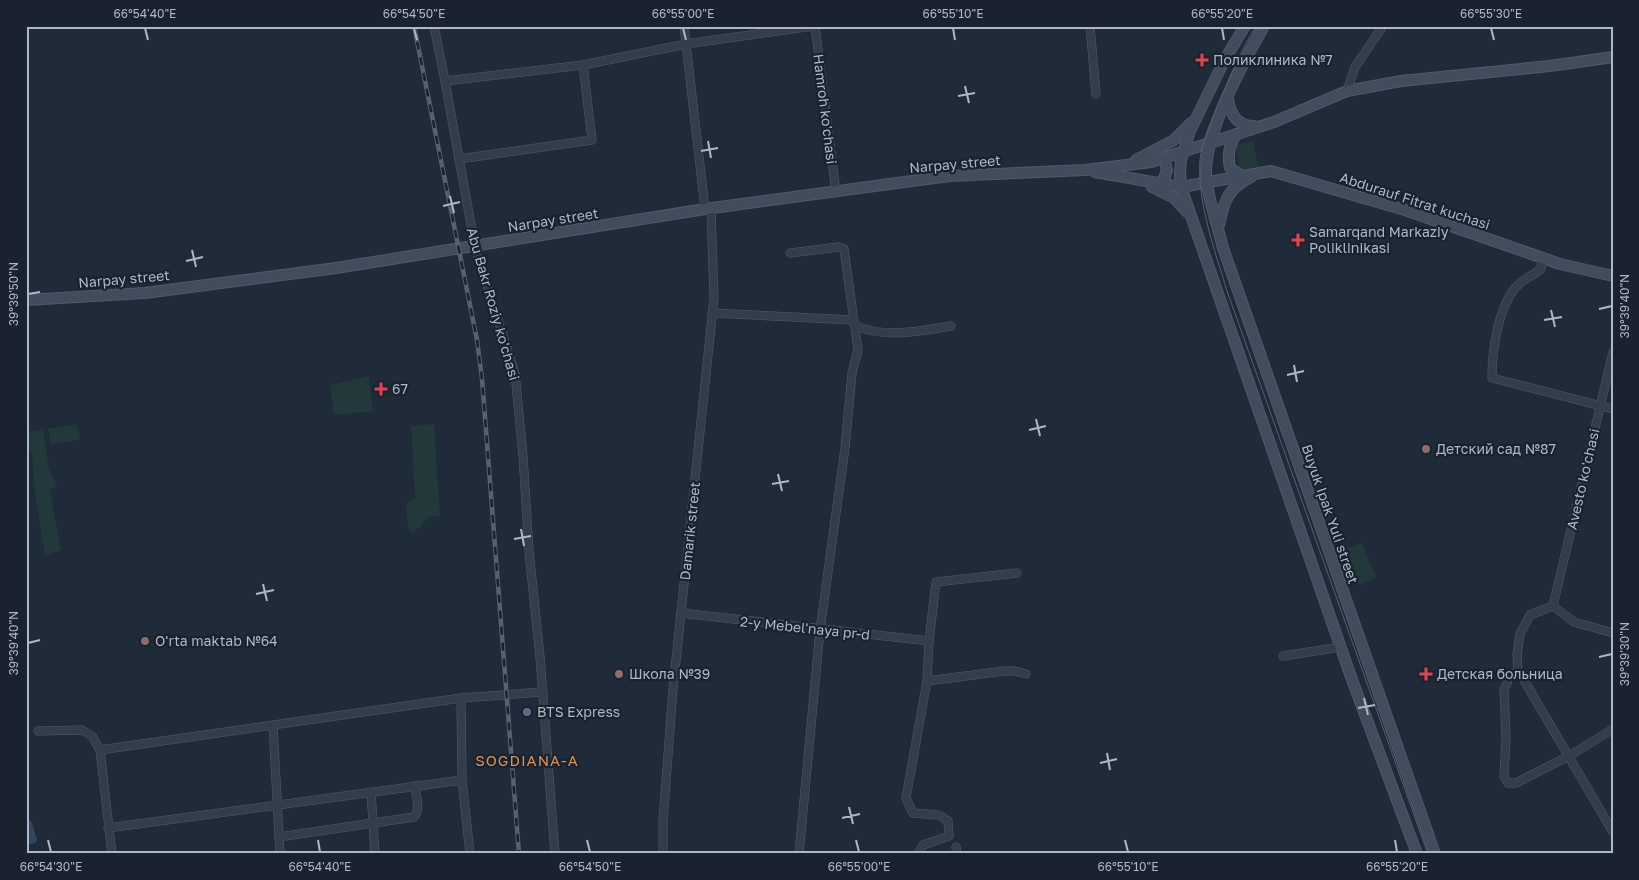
<svg xmlns="http://www.w3.org/2000/svg" width="1639" height="880" font-family="'Golos Text',sans-serif">
<rect width="100%" height="100%" fill="#202b39"/>
<!-- green -->
<g fill="#22383a">
<polygon points="1253,141 1259,169 1240,170 1236,145"/>
<polygon points="369,376 373,411 334,415 330,385"/>
<polygon points="77,424 80,440 51,444 48,429"/>
<polygon points="434,424 440,517 429,516 420,527 413,533 408,529 406,503 415,499 411,426"/>
<path d="M43 430C48 450 45 469 58 485L50 491 61 550 45 556 35 493 32 454 27 444 28 432Z"/>
<polygon points="1362,543 1376,578 1359,585 1345,549"/>
</g>
<!-- water -->
<polygon fill="#324662" points="26,816 32,823 37,840 35,843 26,845"/>
<g fill="none" stroke-linecap="round" stroke-linejoin="round">
<defs>
<g id="street">
<polyline points="434,26 445,81 475,247 515,373 523,456 529,551 540,657 555,854"/>
<polyline points="684,26 705,209"/>
<polyline points="815,26 836,192"/>
<polyline points="1090,26 1096,94"/>
<polyline points="445,81 583,65 686,44 813,26"/>
<polyline points="1347,91 1355,67 1383,26"/>
<polyline points="459,159 592,140 583,65"/>
<polyline points="790,253 839,247 844,249 858,350 852,373 845,448 820,630 799,854"/>
<path d="M1543 257 1541 269C1534 275 1525 278 1518 285 1498 305 1492 351 1492 378L1613 409"/>
<polyline points="712,313 854,320"/>
<path d="M854 325C885 339 919 331 951 326"/>
<polyline points="1553,606 1530,615 1520,634 1517,655 1518,670 1613,832"/>
<polyline points="1553,606 1613,352"/>
<polyline points="1553,606 1574,622 1613,633"/>
<polyline points="681,613 929,641"/>
<polyline points="1283,656 1341,647"/>
<polyline points="1518,670 1509,678 1504,690 1506,738 1504,776 1508,783 1516,783 1569,756 1613,729"/>
<polyline points="927,681 1004,671 1015,671 1026,674"/>
<polyline points="461,698 462,780 470,854"/>
<polyline points="273,725 280,854"/>
<polyline points="38,731 82,730 92,736 100,750 112,854"/>
<polyline points="100,750 461,698 543,692"/>
<polyline points="371,792 375,854"/>
<polyline points="108,828 462,780"/>
<path d="M279 837 414 817C421 809 416 796 415 786"/>
<polyline points="956,847 957,854"/>
<polyline points="663,854 663,821 673,689 714,298 711,209"/>
<polyline points="918,854 923,845 949,836 948,821 939,815 913,813 906,798 927,681 929,641 936,582 1017,573"/>
</g>
<g id="secondary">
<polyline points="1245,26 1225,59 1190,131 1181,160 1180,173 1181,187 1351,677 1417,854"/>
<path d="M1264 26C1243 63 1206 130 1206 172 1206 194 1218 226 1223 248L1435 854"/>
<path d="M1228 99C1230 114 1237 126 1254 126"/>
<path d="M1236 134C1229 145 1227 155 1230 168L1242 176"/>
<polyline points="1136,160 1174,140 1191,123"/>
<polyline points="1095,172 1181,187 1271,171 1405,210 1560,264 1613,276"/>
<polyline points="1162,185 1167,170 1164,158"/>
<polyline points="1152,187 1174,198 1187,212"/>
<path d="M1219 225C1224 201 1228 188 1251 177"/>
<polyline points="26,300 145,293 336,268 705,209 949,176 1085,170 1151,162 1274,122 1347,91 1401,81 1550,66 1613,57"/>
</g>
</defs>
<!-- street casing -->
<use href="#street" stroke="#515a67" stroke-width="9"/>
<!-- secondary casing -->
<use href="#secondary" stroke="#515a67" stroke-width="12"/>
<!-- street -->
<use href="#street" stroke="#343d4a" stroke-width="8"/>
<!-- secondary -->
<use href="#secondary" stroke="#414c5d" stroke-width="10"/>
<!-- tram -->
<path stroke="#556171" stroke-width="1" d="M1256 26C1240 52 1228 81 1216 109 1210 125 1201 143 1200 160 1197 202 1215 251 1227 291L1428 854"/>
<defs>
<polyline id="rail" points="414,26 477,340 482,379 519,854"/>
</defs>
<!-- rail casing -->
<use href="#rail" stroke="#556171" stroke-width="4.5"/>
<!-- rail -->
<use href="#rail" stroke="#19222e" stroke-width="2.5" stroke-dasharray="8" stroke-linecap="butt"/>
</g>
<!-- ticks -->
<path fill="none" stroke="#aeb7c6" stroke-width="2" d="M145 28 148 40M414 28 417 40M683 28 686 40M953 28 955 40M1222 28 1224 40M1491 28 1494 40M965 86 969 103M958 96 975 93M708 141 711 158M701 151 718 148M450 196 454 213M443 206 460 202M192 250 196 267M186 261 203 257M28 294 40 292M1599 309 1612 306M1551 310 1555 327M1544 320 1562 317M1294 365 1297 382M1287 375 1304 371M1036 419 1040 436M1029 430 1046 426M778 474 782 491M772 484 789 481M521 529 524 546M514 539 531 536M263 584 267 601M256 594 274 590M28 643 40 640M1599 657 1612 654M1364 698 1368 715M1358 708 1375 705M1107 753 1110 770M1100 763 1117 759M849 807 853 824M842 818 860 814M48 840 51 852M318 840 320 852M587 840 590 852M856 840 859 852M1125 840 1128 852M1395 840 1397 852"/>
<!-- markers -->
<g fill="#e0444e" stroke="#19222e" stroke-width="2">
<path d="M1199.5 52.5h5v5h5v5h-5v5h-5v-5h-5v-5h5z"/>
<path d="M1295.5 232.5h5v5h5v5h-5v5h-5v-5h-5v-5h5z"/>
<path d="M378.5 381.5h5v5h5v5h-5v5h-5v-5h-5v-5h5z"/>
<path d="M1423.5 666.5h5v5h5v5h-5v5h-5v-5h-5v-5h5z"/>
</g>
<g fill="#8d6e63" stroke="#19222e" stroke-width="2">
<circle cx="1426" cy="449" r="5"/>
<circle cx="145" cy="641" r="5"/>
<circle cx="619" cy="674" r="5"/>
</g>
<circle fill="#5c6f8a" stroke="#19222e" stroke-width="2" cx="527" cy="712" r="5"/>
<g text-anchor="middle" stroke-width="4.5" stroke-linejoin="round" paint-order="stroke">
<!-- poi labels -->
<g font-size="14" fill="#aeb7c6" stroke="#19222e" text-anchor="start">
<text x="1213" y="65">Поликлиника №7</text>
<text x="1309" y="237">Samarqand Markaziy<tspan x="1309" dy="16">Poliklinikasi</tspan></text>
<text x="392" y="394">67</text>
<text x="1436" y="454">Детский сад №87</text>
<text x="155" y="646">O'rta maktab №64</text>
<text x="629" y="679">Школа №39</text>
<text x="1437" y="679">Детская больница</text>
<text x="537" y="717">BTS Express</text>
</g>
<!-- street labels -->
<g font-size="14" fill="#aeb7c6" stroke="#19222e">
<text transform="translate(825 109) rotate(83)" y="5">Hamroh ko'chasi</text>
<text transform="translate(955 164) rotate(-5)" y="5">Narpay street</text>
<text transform="translate(1415 201) rotate(18)" y="5">Abdurauf Fitrat kuchasi</text>
<text transform="translate(553 220) rotate(-9)" y="5">Narpay street</text>
<text transform="translate(124 279) rotate(-5)" y="5">Narpay street</text>
<text transform="translate(493 304) rotate(74)" y="5">Abu Bakr Roziy ko'chasi</text>
<text transform="translate(1583 479) rotate(-77)" y="5">Avesto ko'chasi</text>
<text transform="translate(1330 514) rotate(71)" y="5">Buyuk Ipak Yuli street</text>
<text transform="translate(690 531) rotate(-84)" y="5">Damarik street</text>
<text transform="translate(805 628) rotate(6)" y="5">2-y Mebel'naya pr-d</text>
</g>
<!-- neighbourhood labels -->
<g font-size="15" letter-spacing="1" fill="#d89057" stroke="#19222e">
<text x="527" y="766">SOGDIANA-А</text>
</g>
</g>
<!-- border -->
<rect width="1639" height="880" fill="none" stroke="#19222e" stroke-width="55"/>
<rect x="28" y="28" width="1584" height="824" fill="none" stroke="#aeb7c6" stroke-width="2"/>
<g font-size="12" text-anchor="middle" fill="#aeb7c6">
<text x="145" y="18">66°54'40"E</text>
<text x="414" y="18">66°54'50"E</text>
<text x="683" y="18">66°55'00"E</text>
<text x="953" y="18">66°55'10"E</text>
<text x="1222" y="18">66°55'20"E</text>
<text x="1491" y="18">66°55'30"E</text>
<text transform="translate(14 294) rotate(-90)" y="4">39°39'50"N</text>
<text transform="translate(1625 306) rotate(-90)" y="4">39°39'40"N</text>
<text transform="translate(14 643) rotate(-90)" y="4">39°39'40"N</text>
<text transform="translate(1625 654) rotate(-90)" y="4">39°39'30"N</text>
<text x="51" y="871">66°54'30"E</text>
<text x="320" y="871">66°54'40"E</text>
<text x="590" y="871">66°54'50"E</text>
<text x="859" y="871">66°55'00"E</text>
<text x="1128" y="871">66°55'10"E</text>
<text x="1397" y="871">66°55'20"E</text>
</g>
</svg>
